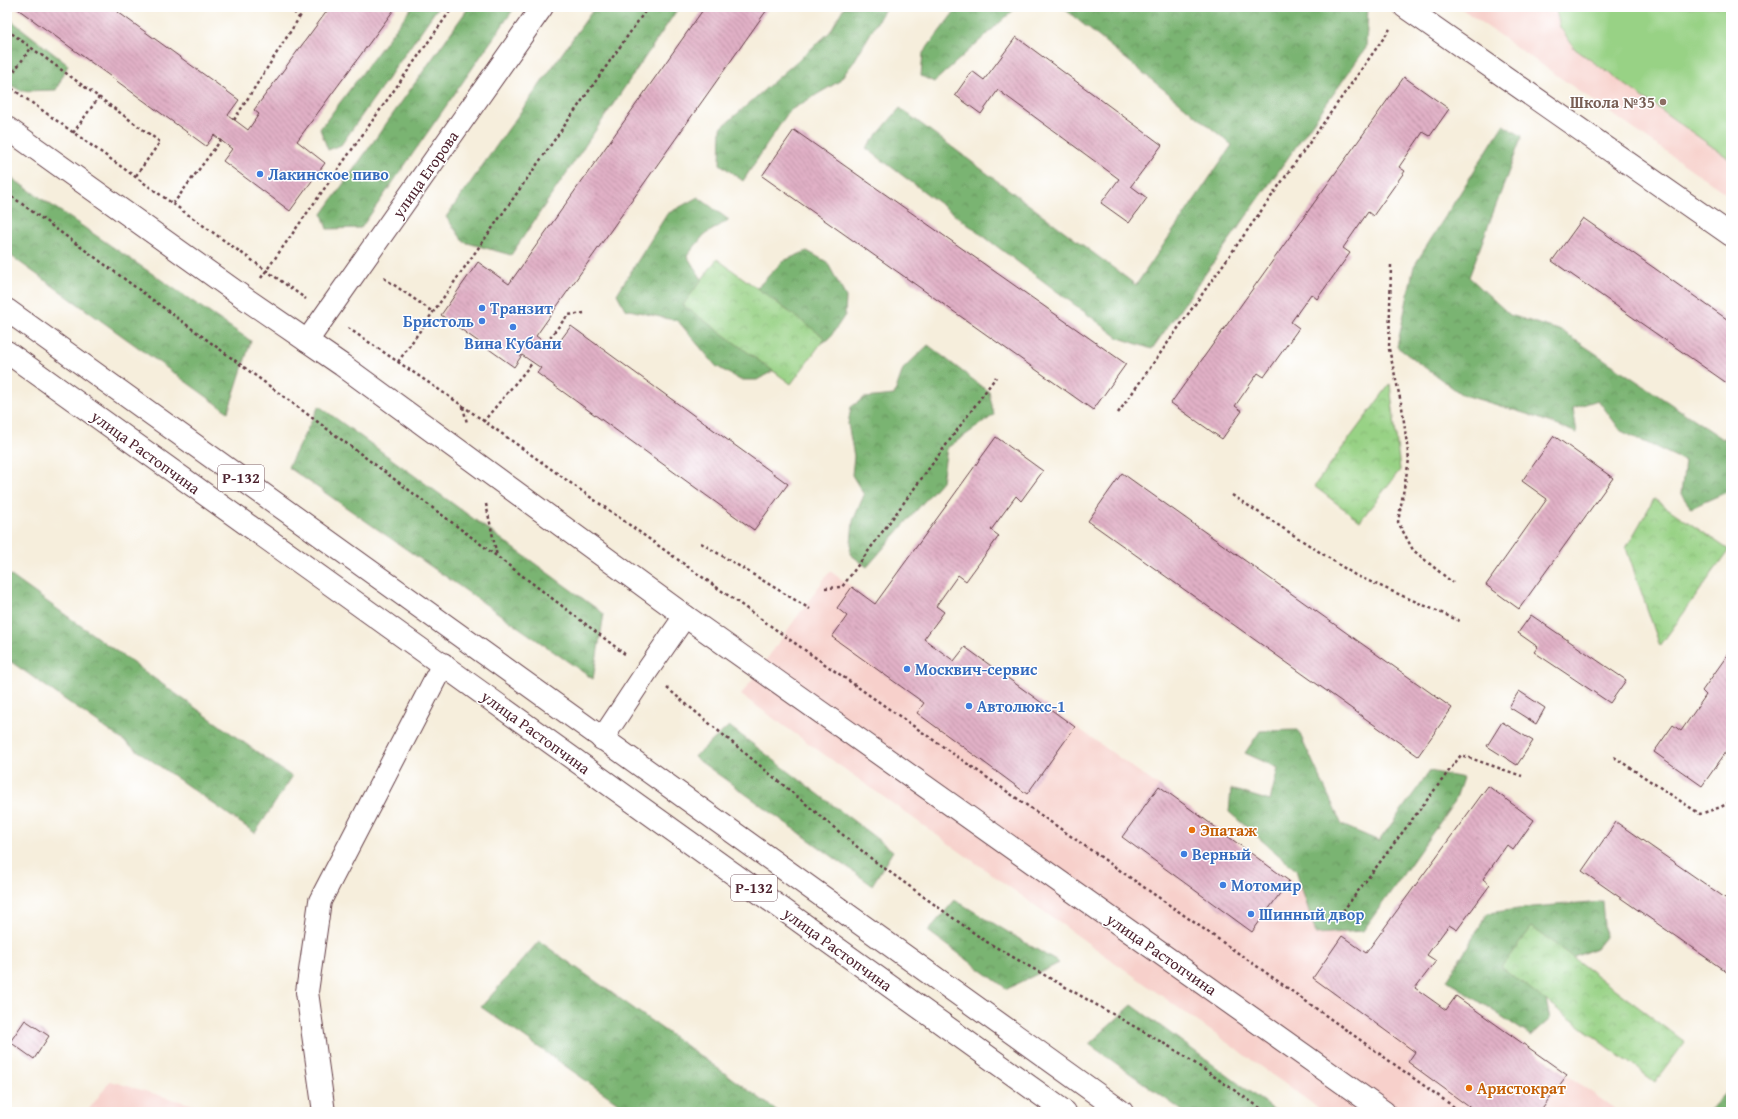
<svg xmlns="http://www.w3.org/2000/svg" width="1738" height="1119" font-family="'Gentium Book Plus',serif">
<defs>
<pattern id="forest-crowns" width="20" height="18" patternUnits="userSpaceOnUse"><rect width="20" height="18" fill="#7ab472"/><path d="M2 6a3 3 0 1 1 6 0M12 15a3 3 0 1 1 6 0" fill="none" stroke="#66925e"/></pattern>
<pattern id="park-crowns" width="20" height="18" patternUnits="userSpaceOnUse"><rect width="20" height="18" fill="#98d285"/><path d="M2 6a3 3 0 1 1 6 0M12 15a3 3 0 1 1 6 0" fill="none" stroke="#84b473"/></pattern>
<pattern id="building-back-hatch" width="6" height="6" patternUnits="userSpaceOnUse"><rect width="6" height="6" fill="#e1b0c6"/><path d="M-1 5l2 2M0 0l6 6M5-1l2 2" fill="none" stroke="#b88fa1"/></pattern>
</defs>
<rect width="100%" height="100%" fill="#fff"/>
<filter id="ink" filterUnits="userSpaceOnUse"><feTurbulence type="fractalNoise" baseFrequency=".025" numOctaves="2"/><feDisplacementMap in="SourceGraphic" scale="8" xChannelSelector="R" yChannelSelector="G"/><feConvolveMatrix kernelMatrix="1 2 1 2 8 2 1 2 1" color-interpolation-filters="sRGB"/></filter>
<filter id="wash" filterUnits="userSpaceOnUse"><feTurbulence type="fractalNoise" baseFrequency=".012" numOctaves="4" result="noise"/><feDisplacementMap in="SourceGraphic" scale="16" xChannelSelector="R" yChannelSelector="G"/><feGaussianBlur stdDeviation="0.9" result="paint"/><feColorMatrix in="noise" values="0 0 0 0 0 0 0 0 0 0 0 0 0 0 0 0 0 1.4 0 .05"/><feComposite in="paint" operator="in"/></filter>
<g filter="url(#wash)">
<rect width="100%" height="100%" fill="#f6eedc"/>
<!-- built -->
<g fill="#f7d0cb">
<polygon points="1459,7 1731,7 1731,197"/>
<polygon points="830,571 954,661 965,647 1351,924 1343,936 1446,1010 1456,996 1619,1112 1324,1112 741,695"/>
<polygon points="110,1081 207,1109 212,1112 87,1112"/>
</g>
<!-- forest -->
<g fill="url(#forest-crowns)" stroke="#626a4e">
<polygon points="412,7 438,7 341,145 328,150 320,129"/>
<polygon points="469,7 515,7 361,228 327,229 322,214"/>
<polygon points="595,7 679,7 511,255 464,242 446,217"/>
<polygon points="844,7 886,7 853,63 838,82 789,111 743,181 720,164 721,128 830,32"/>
<polygon points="958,7 1017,7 934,82 921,76 923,53"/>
<polygon points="1062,7 1368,7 1366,48 1152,349 1119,338 866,148 900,108 1136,285 1232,145"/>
<polygon points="7,17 68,65 56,90 21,91 7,83"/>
<polygon points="1503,125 1522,136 1469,277 1510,315 1562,331 1723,439 1731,434 1731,490 1691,508 1681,494 1685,461 1621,431 1598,400 1573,408 1577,433 1530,415 1461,394 1397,347 1414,266"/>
<polygon points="7,175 251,341 228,412 7,253"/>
<polygon points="698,197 729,220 704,235 687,256 710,292 752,293 783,261 807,251 827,262 846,297 845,315 829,339 757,380 740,380 716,366 678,321 625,309 617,294 667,214"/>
<polygon points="928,345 989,392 994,415 947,448 942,481 867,567 850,554 853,521 864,495 852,475 854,456 848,424 851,407 864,398 894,395 903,369"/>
<polygon points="319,406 604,614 593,679 288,467"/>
<polygon points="7,573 292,777 255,833 7,659"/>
<polygon points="729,726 893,851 872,885 694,757"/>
<polygon points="1298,730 1342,825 1379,841 1430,771 1463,778 1455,801 1363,931 1316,934 1296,870 1229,812 1231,789 1270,801 1278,768 1245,753 1260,731"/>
<polygon points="955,900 1059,963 1007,989 928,931"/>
<polygon points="1602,901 1605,937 1596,948 1540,971 1550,1019 1531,1036 1447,980 1488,913 1533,907"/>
<polygon points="539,941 779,1112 631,1112 481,1007"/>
<polygon points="1132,1005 1277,1112 1184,1112 1089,1044"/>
<polygon points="1731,1087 1731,1112 1707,1112"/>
</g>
<!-- park -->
<g fill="url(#park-crowns)" stroke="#717858">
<polygon points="717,259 825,338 791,384 683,305"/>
<polygon points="1390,384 1400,470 1360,521 1314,486"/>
<polygon points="1654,499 1729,550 1660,646 1626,548"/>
<polygon points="1532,927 1685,1042 1655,1082 1501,967"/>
</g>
<!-- pitch -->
<polygon fill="#98d285" stroke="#717858" points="1555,7 1731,7 1731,160 1575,49 1560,27"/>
<g id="blocks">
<!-- building -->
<g fill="url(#building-back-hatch)">
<polygon points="15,7 111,7 239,100 228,115 248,130 259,114 254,110 330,7 396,7 297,141 325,163 290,211 223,161 232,149 214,135 206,146"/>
<polygon points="705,7 769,7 536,336 554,349 571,326 788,484 754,530 537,373 541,368 522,355 514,367 441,315 478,262 509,284"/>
<polygon points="1016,37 1162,145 1131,186 1147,198 1129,223 1101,203 1119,179 998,90 981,114 955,95 972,71 984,80"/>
<polygon points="1404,77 1449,109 1430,136 1423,132 1399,167 1405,171 1373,216 1368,212 1343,248 1350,253 1317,299 1311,294 1291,322 1299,328 1264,377 1258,373 1235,406 1242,411 1222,439 1171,403"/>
<polygon points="794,130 1126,364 1093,410 762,176"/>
<polygon points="1583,218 1731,322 1731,386 1552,261"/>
<polygon points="1554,436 1613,478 1519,609 1486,585 1547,499 1522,481"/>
<polygon points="996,437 1043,471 1021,501 1016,496 991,530 999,536 966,581 958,575 936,606 944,612 924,639 954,661 965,647 1075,727 1027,794 917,713 924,703 832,637 847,616 837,608 852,587 875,604"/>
<polygon points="1122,473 1452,708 1418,756 1088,521"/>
<polygon points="1531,615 1626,680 1610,703 1534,652 1538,647 1518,633"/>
<polygon points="1731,650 1731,745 1702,786 1654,752 1673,725 1681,731 1706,695 1702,691"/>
<polygon points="1519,691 1545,708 1536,724 1509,707"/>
<polygon points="1502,722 1533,741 1517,765 1487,746"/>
<polygon points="1159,786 1289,881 1252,932 1122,837"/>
<polygon points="1488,786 1534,820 1513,850 1507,845 1483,879 1490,885 1457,930 1449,925 1427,955 1436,961 1415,988 1446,1010 1456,996 1567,1075 1540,1112 1476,1112 1408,1062 1415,1052 1313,978 1342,936 1366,953"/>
<polygon points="1616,822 1731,902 1731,975 1582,871"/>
<polygon points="25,1020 49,1036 34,1059 10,1042"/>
</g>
</g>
</g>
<g filter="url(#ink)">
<use href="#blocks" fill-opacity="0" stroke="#643e46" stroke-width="1"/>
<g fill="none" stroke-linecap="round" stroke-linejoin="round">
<defs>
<g id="minor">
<polyline points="1405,7 1731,235"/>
<polyline points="7,128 246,299 342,365 685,616 1384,1112"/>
<polyline points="307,341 542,7"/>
<polyline points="602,739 647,671 685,616"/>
<polyline points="324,1112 307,992 320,901 443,664"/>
</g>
<g id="trunk">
<polyline points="7,310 1122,1112"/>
<polyline points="7,352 1065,1112"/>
</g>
</defs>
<!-- minor casing -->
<use href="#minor" stroke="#643e46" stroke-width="24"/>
<!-- trunk casing -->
<use href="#trunk" stroke="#643e46" stroke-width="24"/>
<!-- path -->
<g stroke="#643e46" stroke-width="2.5" stroke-dasharray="3 3" stroke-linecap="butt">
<polyline points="299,18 306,7"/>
<polyline points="7,30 160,142 135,177"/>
<polyline points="7,81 31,48"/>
<polyline points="7,85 306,299"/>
<polyline points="234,120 299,18 290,7"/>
<polyline points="73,133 99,97"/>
<path d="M7 193C215 345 422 498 626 655"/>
<polyline points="173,204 221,140"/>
<polyline points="1391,265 1389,349 1402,407 1409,460 1398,522 1413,550 1453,583"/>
<polyline points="261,278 453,7"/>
<polyline points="384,278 433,312"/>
<polyline points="348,328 463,406 789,639 1258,967 1461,1112"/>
<polyline points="546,342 568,315 585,313"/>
<polyline points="398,362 648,7"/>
<polyline points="463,407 467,423"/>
<polyline points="1118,413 1390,29"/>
<polyline points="483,422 533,362"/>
<polyline points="1232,495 1355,575 1462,622"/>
<polyline points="486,504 497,556"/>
<polyline points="701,543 810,609"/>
<polyline points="825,588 842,587 996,377"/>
<polyline points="667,688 873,860 985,941 1177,1051 1266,1112"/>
<polyline points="1614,757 1700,814 1721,807 1731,801"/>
<polyline points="1343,911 1461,755 1522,776"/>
</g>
<!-- minor -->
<use href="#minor" stroke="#fff" stroke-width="22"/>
<!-- trunk -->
<use href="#trunk" stroke="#fff" stroke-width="22"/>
</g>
</g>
<!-- markers -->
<circle fill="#8d6e63" stroke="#fff" stroke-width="1.5" cx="1663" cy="102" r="4"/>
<g fill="#3f7fe0" stroke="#fff" stroke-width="1.5">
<circle cx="260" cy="174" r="4"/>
<circle cx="482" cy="308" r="4"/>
<circle cx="482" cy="321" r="4"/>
<circle cx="513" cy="327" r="4"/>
<circle cx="907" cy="669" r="4"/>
<circle cx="969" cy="706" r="4"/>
<circle cx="1184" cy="854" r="4"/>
<circle cx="1223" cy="885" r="4"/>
<circle cx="1251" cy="914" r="4"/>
</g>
<g fill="#e8710a" stroke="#fff" stroke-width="1.5">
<circle cx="1192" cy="830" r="4"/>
<circle cx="1469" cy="1088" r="4"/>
</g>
<g text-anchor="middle" stroke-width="3" stroke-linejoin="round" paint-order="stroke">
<!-- shield labels -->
<g fill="#fff" stroke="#80626b" stroke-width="1">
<rect x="218" y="465" width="46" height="26" rx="3"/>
<rect x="731" y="875" width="46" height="26" rx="3"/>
</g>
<g font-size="15" font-weight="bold" fill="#4a1f2b">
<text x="241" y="483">Р-132</text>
<text x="754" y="893">Р-132</text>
</g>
<!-- education labels -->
<g font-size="16" font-weight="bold" fill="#785e54" stroke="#fff" text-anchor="end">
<text x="1655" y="108">Школа №35</text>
</g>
<!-- shop labels -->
<g font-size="16" font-weight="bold" fill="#366cbe" stroke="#fff" text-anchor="start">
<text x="268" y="180">Лакинское пиво</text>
<text x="490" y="314">Транзит</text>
<text x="474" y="327" text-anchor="end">Бристоль</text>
<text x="513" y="349" text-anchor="middle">Вина Кубани</text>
<text x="915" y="675">Москвич-сервис</text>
<text x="977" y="712">Автолюкс-1</text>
<text x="1192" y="860">Верный</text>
<text x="1231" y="891">Мотомир</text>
<text x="1259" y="920">Шинный двор</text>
</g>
<!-- street labels -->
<g font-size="16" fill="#4a1f2b" stroke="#fff">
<text transform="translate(425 174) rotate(-55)" y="6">улица Егорова</text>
<text transform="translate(146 452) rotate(36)" y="6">улица Растопчина</text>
<text transform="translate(536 732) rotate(36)" y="6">улица Растопчина</text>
<text transform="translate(838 949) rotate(36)" y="6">улица Растопчина</text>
<text transform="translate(1162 954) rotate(35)" y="6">улица Растопчина</text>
</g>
<!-- food labels -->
<g font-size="16" font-weight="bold" fill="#c56008" stroke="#fff" text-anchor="start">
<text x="1200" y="836">Эпатаж</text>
<text x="1477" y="1094">Аристократ</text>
</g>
</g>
<!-- margin -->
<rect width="1738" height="1119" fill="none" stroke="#fff" stroke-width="24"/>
</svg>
